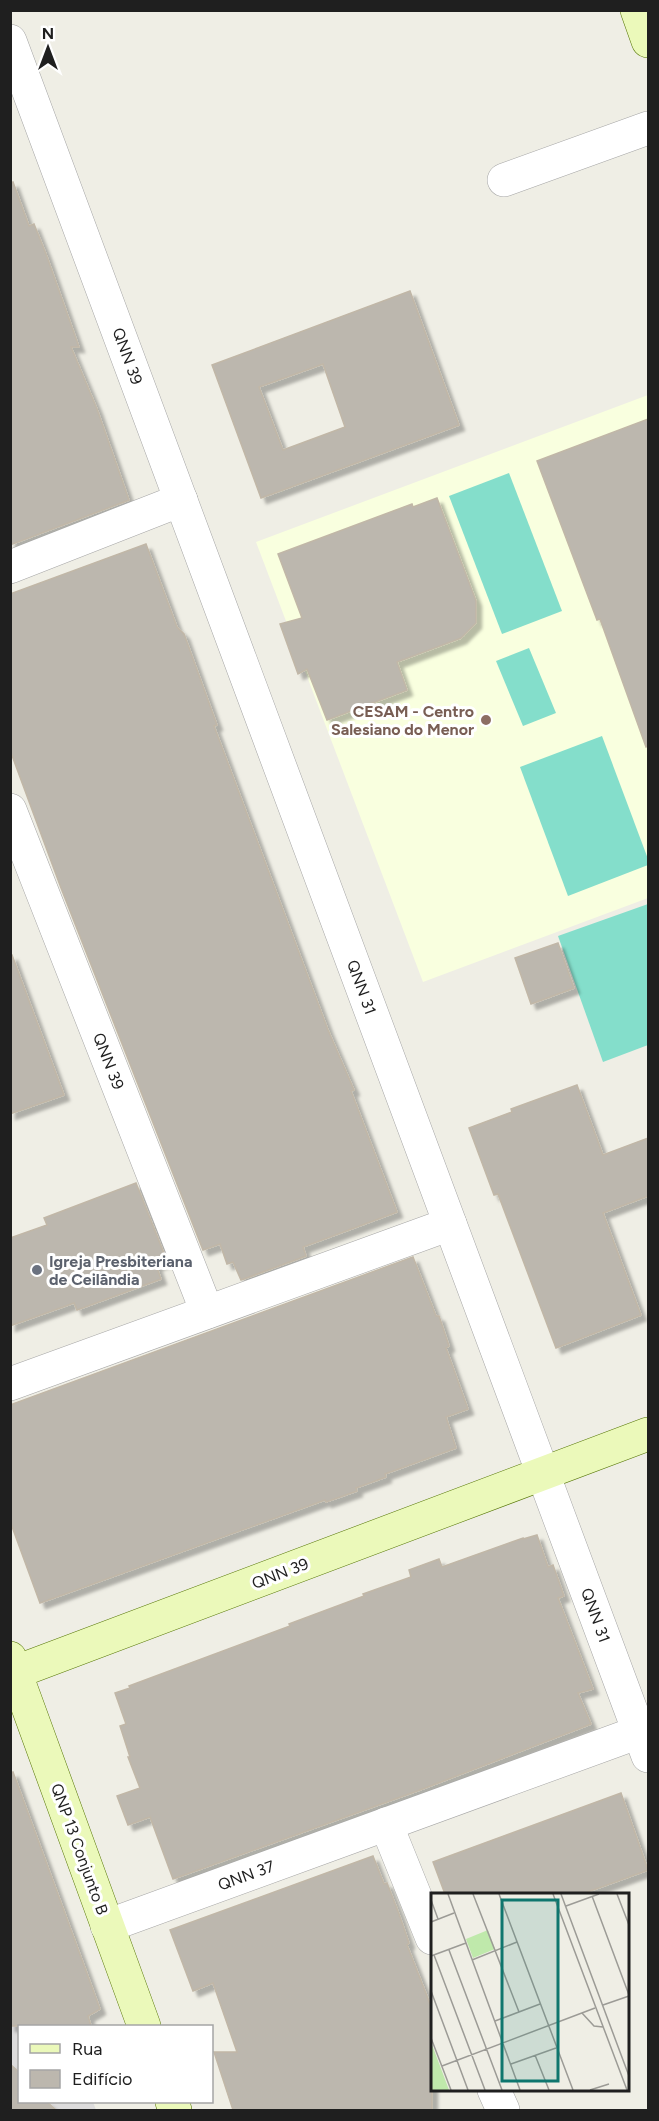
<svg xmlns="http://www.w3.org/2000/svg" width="659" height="2121" font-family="Figtree,sans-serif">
<defs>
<filter id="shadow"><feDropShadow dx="5.5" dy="5.5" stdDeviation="1.5" flood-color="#0004"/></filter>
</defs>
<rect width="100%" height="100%" fill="#efeee5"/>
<!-- residential -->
<polygon fill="#dddcdc" points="10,1888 64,2026 20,2026 20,2102 93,2102 96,2110 11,2110"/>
<!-- education -->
<polygon fill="#f9ffdf" points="648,395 648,898 423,982 256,542"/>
<!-- pitch -->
<g fill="#84decb">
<polygon points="509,473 562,611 502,634 449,496"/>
<polygon points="529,648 556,713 523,726 496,661"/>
<polygon points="602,736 648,859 648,865 568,896 520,767"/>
<polygon points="648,904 648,1045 603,1062 558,936"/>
</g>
<!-- building -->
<g fill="#bcb7ae" stroke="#c1b7a7" stroke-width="1.5" fill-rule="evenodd" filter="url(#shadow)">
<polygon points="13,182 29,226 34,224 46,254 79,347 71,347 97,409 129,500 10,545 10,183"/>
<path d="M410 291 459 425 261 498 212 365ZM323 364 345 427 283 450 259 387Z"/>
<polygon points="648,419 648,746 646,747 600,619 597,620 537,461"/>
<polygon points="437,498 476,601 476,623 461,638 397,662 407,690 327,720 307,669 298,674 280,624 302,618 278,554 412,504 413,507"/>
<polygon points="146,544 177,627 184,634 217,725 214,726 328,1030 354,1090 351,1091 397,1212 303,1247 306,1256 241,1280 233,1262 227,1264 220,1244 203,1250 61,888 10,750 10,594"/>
<polygon points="558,943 574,988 531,1004 515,958"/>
<polygon points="12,955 64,1095 10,1114 10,956"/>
<polygon points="577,1085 603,1155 648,1138 648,1196 603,1213 641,1315 556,1348 498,1194 494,1195 469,1128 512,1112 511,1109"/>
<polygon points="136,1183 167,1261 156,1265 161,1279 77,1310 74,1303 10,1326 10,1238 47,1225 44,1218"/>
<polygon points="413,1257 436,1316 439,1316 449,1346 446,1348 468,1409 446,1417 456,1448 385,1474 386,1477 356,1488 357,1491 326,1502 325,1500 40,1603 10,1521 10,1405"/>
<polygon points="537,1535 548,1567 553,1565 564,1596 558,1598 593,1689 578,1693 591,1724 420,1790 173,1879 150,1817 128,1825 117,1796 140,1788 128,1757 130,1757 120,1726 126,1724 115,1693 130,1688 129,1686 290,1626 289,1624 364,1596 363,1594 411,1577 409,1570 439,1559 442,1567 523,1538 523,1539"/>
<polygon points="13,1772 100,2009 88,2016 91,2026 10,2026 10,1773"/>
<polygon points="621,1793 648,1870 582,1894 445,1894 433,1862"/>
<polygon points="373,1856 384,1884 387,1883 399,1914 409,1943 407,1945 432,2009 432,2110 233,2110 214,2052 237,2052 213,1983 193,1991 170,1930"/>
<polygon points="10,2064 20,2073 20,2102 47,2102 56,2110 10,2110"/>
</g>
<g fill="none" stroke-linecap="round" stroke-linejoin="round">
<defs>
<g id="street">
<polyline points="10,41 648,1756"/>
<polyline points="504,180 648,128"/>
<polyline points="10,567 181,500"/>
<polyline points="10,810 207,1312"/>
<polyline points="10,1384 450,1224"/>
<polyline points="386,1824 432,1938"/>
<polyline points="107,1926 639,1732"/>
<polyline points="494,2090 503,2110"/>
</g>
<g id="secondary">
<polyline points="637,10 648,41"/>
<polyline points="10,1658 144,2026"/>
<polyline points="16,1672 648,1434"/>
<polyline points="172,2102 175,2110"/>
</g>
</defs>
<!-- street casing -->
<use href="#street" stroke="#a6a6a6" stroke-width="34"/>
<!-- secondary casing -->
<use href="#secondary" stroke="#567606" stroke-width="34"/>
<!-- street -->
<use href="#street" stroke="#fff" stroke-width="33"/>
<!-- secondary -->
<use href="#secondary" stroke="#ebf9ba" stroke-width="33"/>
</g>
<!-- markers -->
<circle fill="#8d6e63" stroke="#fff" stroke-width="2" cx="486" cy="720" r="6"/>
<circle fill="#6b7280" stroke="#fff" stroke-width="2" cx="37" cy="1270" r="6"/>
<g text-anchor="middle" stroke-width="6" stroke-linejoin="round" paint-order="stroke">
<!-- street labels -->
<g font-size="16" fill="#1f1f1f" stroke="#fff">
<text transform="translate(128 356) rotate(70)" y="6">QNN 39</text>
<text transform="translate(362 987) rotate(70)" y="6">QNN 31</text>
<text transform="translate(109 1061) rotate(69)" y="6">QNN 39</text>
<text transform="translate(280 1573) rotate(-21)" y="6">QNN 39</text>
<text transform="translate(596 1615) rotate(70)" y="6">QNN 31</text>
<text transform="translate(80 1849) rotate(70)" y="6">QNP 13 Conjunto B</text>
<text transform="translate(246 1875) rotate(-20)" y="6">QNN 37</text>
</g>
<!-- education labels -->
<g font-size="16" font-weight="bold" fill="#785e54" stroke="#fff" text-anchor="end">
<text x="474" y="717">CESAM - Centro<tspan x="474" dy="18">Salesiano do Menor</tspan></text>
</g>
<!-- worship labels -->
<g font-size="16" font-weight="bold" fill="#5b616d" stroke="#fff" text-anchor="start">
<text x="49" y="1267">Igreja Presbiteriana<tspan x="49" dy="18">de Ceilândia</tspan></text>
</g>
</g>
<!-- overview -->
<g transform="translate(431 1893)">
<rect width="198" height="198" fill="#efeee5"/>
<path d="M57 37 64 56 42 65 35 46ZM0 149 18 197H0Z" fill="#bfe9ab"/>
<path fill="none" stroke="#9c9b96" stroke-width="1.5" d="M17 1 89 197M42 1 88 119M68 1 142 197M122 1 196 197M130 1 198 183M186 1 198 32M161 3 198 102M0 7 7 26M135 13 168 1M0 29 23 20M18 57 71 197M3 62 54 197M0 63 35 50M41 67 86 49M0 98 37 197M172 112 198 103M151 120 163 133 172 134M64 128 109 111M0 145 20 197M104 162 118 197M80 171 125 155M11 173 164 115M159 197 178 191"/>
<path fill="#0f766e" fill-opacity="0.15" stroke="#0f766e" stroke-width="3" d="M71 7H127V188H71Z"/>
<rect width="198" height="198" fill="none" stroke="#1f1f1f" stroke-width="3"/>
</g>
<!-- border -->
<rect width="659" height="2121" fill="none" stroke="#1f1f1f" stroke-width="24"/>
<!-- legend -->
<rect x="18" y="2025" width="195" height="78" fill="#ffffff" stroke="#a5a5a5" stroke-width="1.5"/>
<rect x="30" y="2044" width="30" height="9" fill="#ebf9ba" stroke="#a5a5a5" stroke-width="1.5"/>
<text x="72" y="2055" font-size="18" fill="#1f1f1f">Rua</text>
<rect x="30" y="2070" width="30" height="18" fill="#bcb7ae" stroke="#a5a5a5" stroke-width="1.5"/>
<text x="72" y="2085" font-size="18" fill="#1f1f1f">Edifício</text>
<!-- north arrow -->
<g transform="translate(48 48)" stroke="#ffffff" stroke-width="4.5" paint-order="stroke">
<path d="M0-4.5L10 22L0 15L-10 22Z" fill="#1f1f1f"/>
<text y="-9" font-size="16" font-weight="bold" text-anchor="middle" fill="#1f1f1f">N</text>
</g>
</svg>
